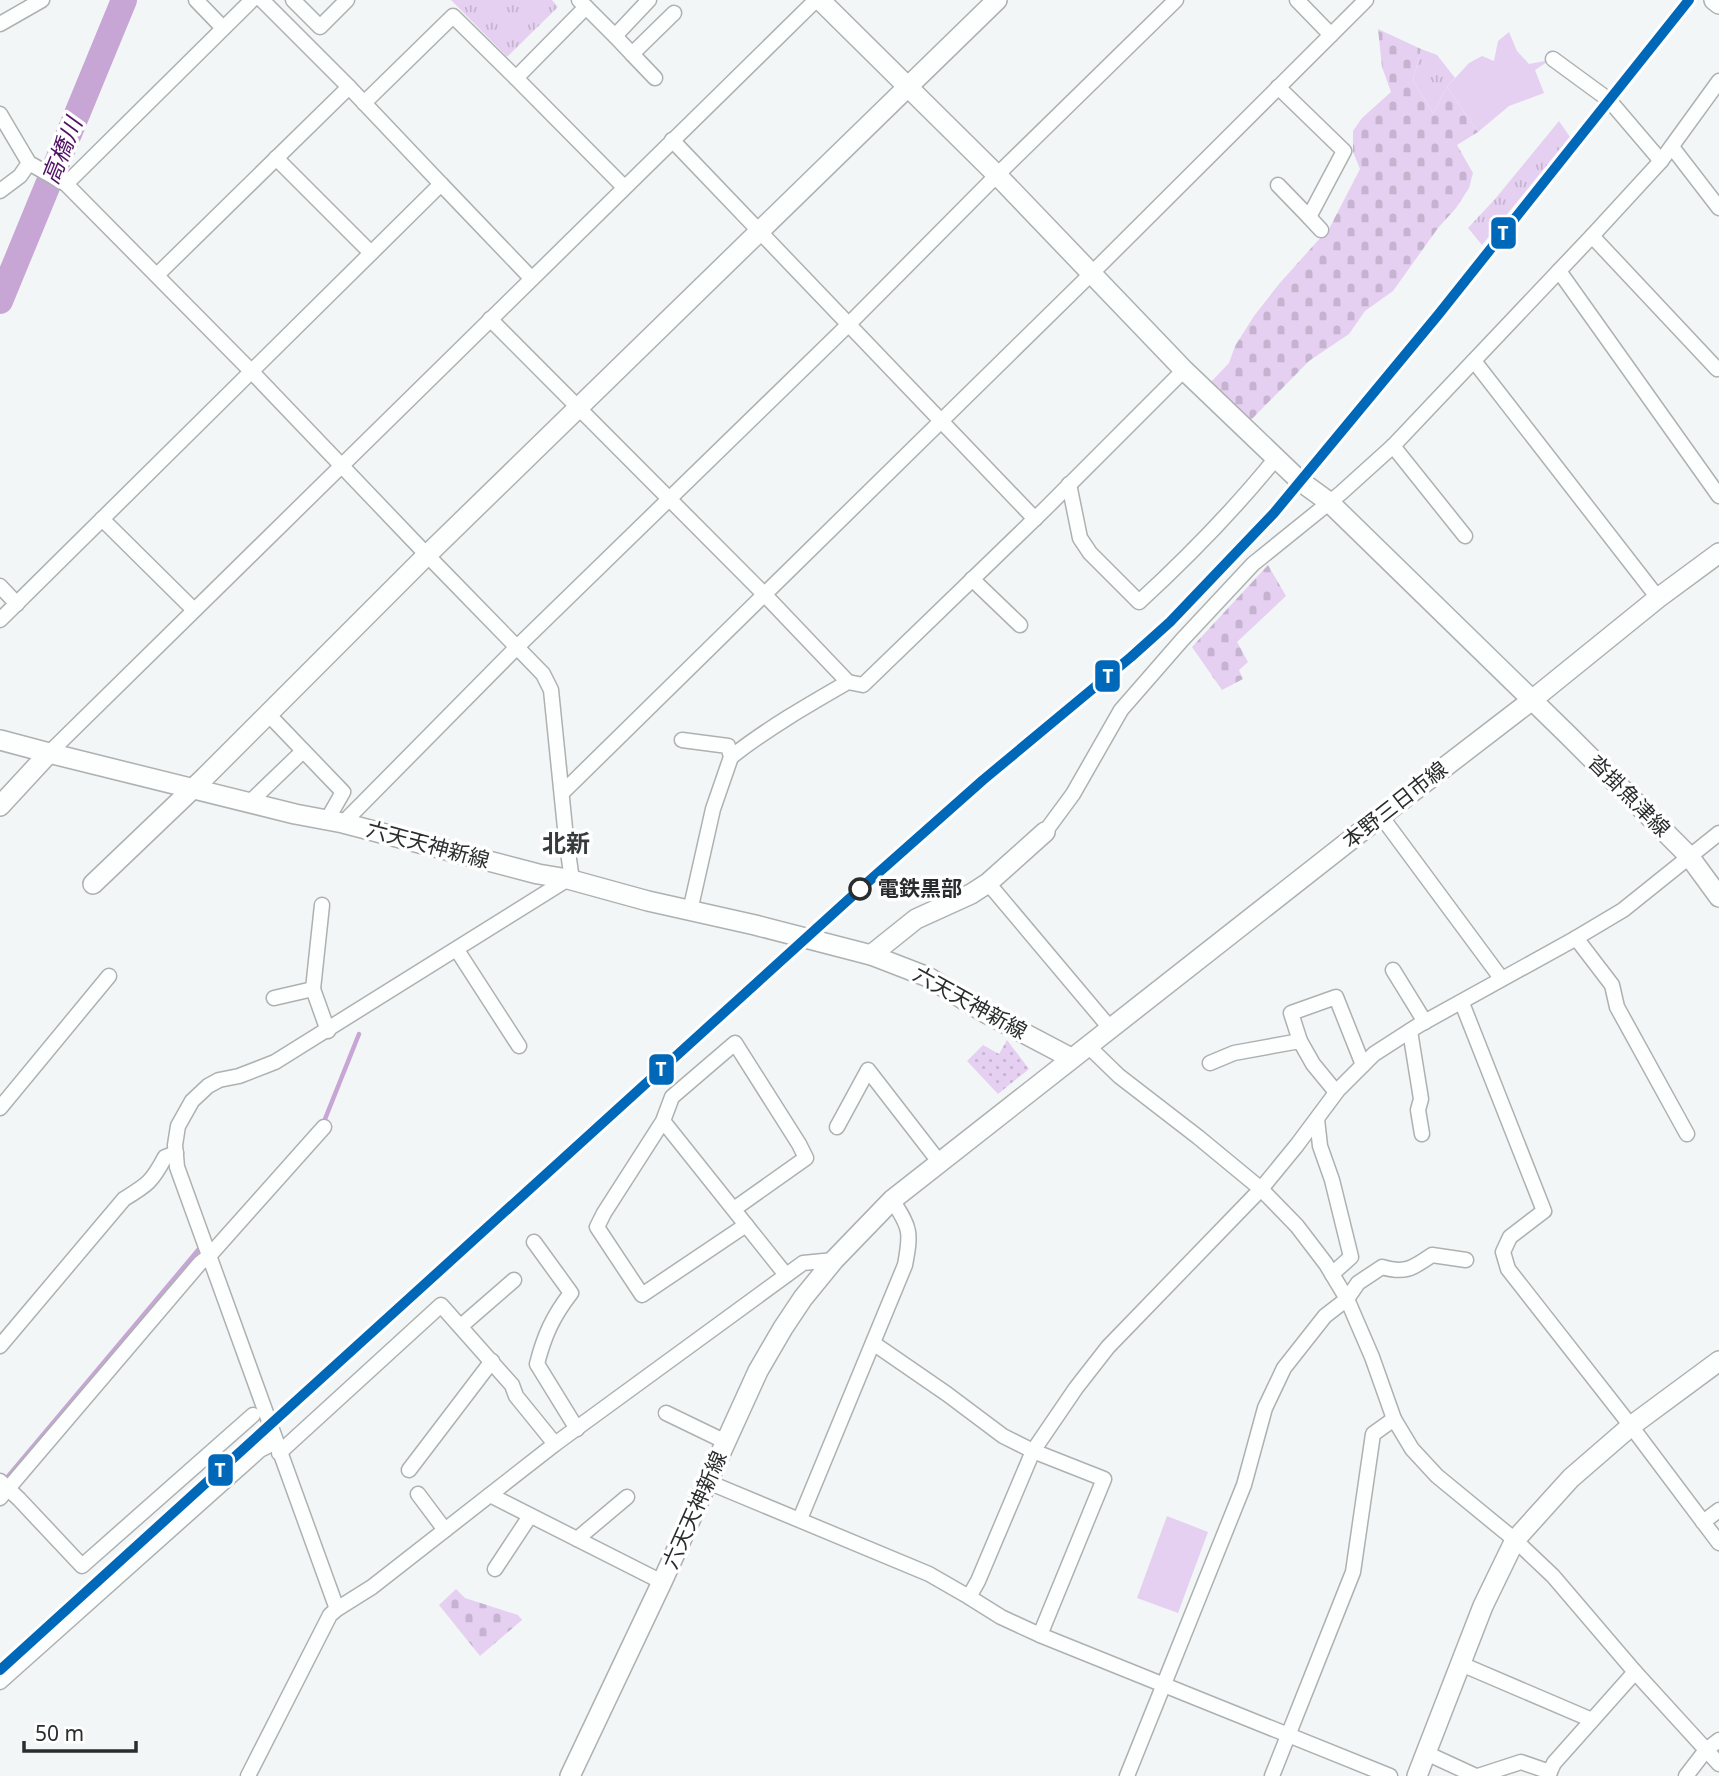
<svg xmlns="http://www.w3.org/2000/svg" width="1719" height="1776" font-family="'Noto Sans','Noto Sans JP',sans-serif">
<defs>
<pattern id="grass-tufts" width="24" height="20" patternUnits="userSpaceOnUse" patternTransform="scale(1.75)"><rect width="24" height="20" fill="#e6d0f2"/><path d="M3 7l-1-3M5 7V3M7 7l1-3M15 17l-1-3M17 17v-4M19 17l1-3" fill="none" stroke="#c5b3d0"/></pattern>
<pattern id="cemetery-stones" width="16" height="16" patternUnits="userSpaceOnUse" patternTransform="scale(1.75)"><rect width="16" height="16" fill="#e6d0f2"/><path d="M2 7V4a2 2 0 0 1 4 0v3zM10 15v-3a2 2 0 0 1 4 0v3z" fill="#c5b3d0"/></pattern>
<pattern id="park-dots" width="8" height="8" patternUnits="userSpaceOnUse" patternTransform="scale(1.75)"><rect width="8" height="8" fill="#e6d0f2"/><path d="M2 2h.1M6 6h.1" fill="none" stroke="#c5b3d0" stroke-width="1.8" stroke-linecap="round"/></pattern>
</defs>
<rect width="100%" height="100%" fill="#f2f6f6"/>
<!-- grass -->
<g fill="url(#grass-tufts)">
<polygon points="451,0 552,0 558,7 507,57"/>
<polygon points="1421,49 1437,55 1455,78 1447,87 1433,113 1413,81"/>
<polygon points="1559,121 1570,137 1482,245 1468,228 1495,199"/>
</g>
<!-- cemetery -->
<g fill="url(#cemetery-stones)">
<polygon points="1378,29 1421,49 1413,81 1433,113 1447,87 1478,132 1457,145 1473,173 1469,188 1456,208 1438,228 1393,291 1365,311 1349,334 1309,361 1248,423 1209,384 1229,363 1235,346 1254,316 1279,284 1330,227 1360,169 1353,152 1353,131 1362,118 1391,92 1382,67"/>
<polygon points="1268,565 1286,596 1237,642 1248,662 1239,670 1243,679 1222,690 1192,647"/>
<polygon points="456,1589 465,1598 518,1615 522,1620 480,1656 439,1605"/>
</g>
<!-- park -->
<polygon fill="url(#park-dots)" points="1007,1040 1029,1069 998,1094 967,1061 983,1045 999,1054"/>
<!-- garden -->
<g fill="#e6d0f2">
<polygon points="1509,32 1517,51 1529,64 1550,60 1535,70 1544,93 1509,106 1478,132 1447,87 1469,63 1482,56 1494,61 1498,41"/>
<polygon points="1167,1516 1208,1532 1178,1613 1137,1598"/>
</g>
<g fill="none" stroke-linecap="round" stroke-linejoin="round">
<!-- stream -->
<g stroke="#c7a6d6" stroke-width="4.5">
<polyline points="323,1124 359,1034"/>
<polyline points="5,1480 199,1249 203,1247"/>
</g>
<!-- river -->
<polyline stroke="#c7a6d6" stroke-width="26" points="0,301 124,0"/>
<defs>
<g id="street">
<polyline points="196,0 223,28"/>
<polyline points="262,0 349,87"/>
<polyline points="293,0 320,27 347,0"/>
<polyline points="579,0 615,36 649,0"/>
<polyline points="1297,0 1331,35"/>
<polyline points="0,24 42,0"/>
<polyline points="615,36 632,54 674,13"/>
<polyline points="632,54 655,78"/>
<polyline points="1553,59 1609,100 1661,161"/>
<polyline points="516,78 624,187"/>
<polyline points="364,103 453,16 516,78 586,7"/>
<polyline points="0,114 29,163 66,184 251,371 427,555 543,674 551,690 566,838 571,873 568,879 275,1062 239,1076 219,1080 208,1086 192,1101 178,1126 175,1145 177,1167 337,1609"/>
<polyline points="672,140 1035,519"/>
<polyline points="1672,147 1719,208"/>
<polyline points="276,158 371,253"/>
<polyline points="66,184 252,0"/>
<polyline points="1278,185 1309,217 1344,151 1278,87"/>
<polyline points="0,191 20,176 29,163"/>
<polyline points="1309,217 1321,230"/>
<polyline points="1592,236 1717,369 1719,368"/>
<polyline points="1559,271 1719,496"/>
<polyline points="157,275 349,87 441,184"/>
<polyline points="490,319 764,594 848,682"/>
<polyline points="1474,361 1658,598"/>
<polyline points="1393,446 1465,536"/>
<path d="M1069 484 1080 538 1090 553 1139 602C1188 557 1234 510 1276 458"/>
<polyline points="102,519 194,610"/>
<polyline points="972,579 1020,625"/>
<polyline points="0,586 17,604"/>
<polyline points="0,620 441,184 531,278"/>
<polyline points="268,714 343,792 327,820"/>
<polyline points="682,740 728,746 731,757 713,809 690,911"/>
<polyline points="49,753 816,0"/>
<path d="M731 757C768 728 808 705 848 682L863 685 1044 510 1184 370"/>
<polyline points="562,793 1092,273 1366,0"/>
<polyline points="250,802 303,751"/>
<polyline points="1381,816 1501,978"/>
<polyline points="343,823 517,647 848,325 997,175 1176,0"/>
<polyline points="1045,832 1073,794 1121,710 1182,640 1253,564 1341,493 1393,446 1592,236 1661,161 1719,81"/>
<polyline points="988,883 1110,1028"/>
<polyline points="1576,938 1612,985 1617,1007 1687,1134"/>
<polyline points="457,950 519,1046"/>
<polyline points="1393,970 1425,1022"/>
<polyline points="313,989 322,905"/>
<polyline points="274,998 313,989 328,1031"/>
<polyline points="1462,1003 1544,1211 1510,1237 1503,1252 1508,1269 1631,1426 1719,1543"/>
<polyline points="1410,1031 1421,1099 1418,1110 1422,1134"/>
<polyline points="1300,1041 1291,1013 1336,997 1363,1065"/>
<polyline points="1087,1045 1119,1076 1198,1137 1261,1189 1297,1226 1326,1264 1347,1299 1372,1357 1394,1419 1412,1449 1437,1476 1515,1540 1553,1576 1635,1672 1719,1764"/>
<polyline points="1210,1063 1234,1053 1300,1041 1313,1064 1336,1092"/>
<polyline points="0,1108 109,976"/>
<polyline points="1317,1119 1320,1146 1332,1180 1351,1257 1332,1274"/>
<polyline points="663,1121 604,1213 597,1227 642,1295 746,1225 663,1121 672,1097 735,1043 799,1144 806,1158 734,1209"/>
<polyline points="837,1127 868,1070 940,1163"/>
<polyline points="746,1225 786,1275"/>
<path d="M534 1242 571 1293C553 1316 544 1336 537 1364L577 1429"/>
<polyline points="461,1326 514,1280"/>
<polyline points="873,1343 947,1394 1003,1436 1033,1451 1104,1479 1040,1635"/>
<path d="M0 1346 124 1199C147 1185 152 1182 165 1157L176 1153"/>
<polyline points="666,1413 726,1442"/>
<polyline points="279,1453 441,1305 512,1385 516,1396 555,1444"/>
<polyline points="409,1470 492,1361"/>
<polyline points="0,1481 19,1499 82,1566 253,1415"/>
<polyline points="708,1482 929,1574 969,1597 1001,1617 1040,1635 1390,1776"/>
<polyline points="418,1494 445,1530"/>
<polyline points="490,1495 662,1582"/>
<polyline points="0,1498 200,1263 209,1256 324,1127"/>
<path d="M800 1519 905 1265C911 1233 911 1228 892 1200"/>
<polyline points="1703,1522 1719,1510"/>
<polyline points="577,1539 627,1497"/>
<polyline points="495,1569 530,1516"/>
<polyline points="969,1597 978,1581 1033,1451 1076,1388 1108,1347 1261,1189 1297,1145 1338,1090 1374,1054 1419,1025 1571,941 1623,910 1719,833"/>
<polyline points="1461,1664 1592,1720"/>
<polyline points="0,1682 260,1450 276,1442"/>
<polyline points="1426,1753 1476,1776"/>
<polyline points="248,1776 330,1615 337,1609 372,1587 555,1444 803,1263 834,1260"/>
<path d="M1127 1776 1244 1485 1265 1408 1284 1368 1325 1316 1347 1299 1358 1283 1382 1267C1406 1274 1413 1268 1432 1255L1466 1260"/>
<polyline points="1272,1776 1353,1572 1373,1434 1394,1419"/>
<polyline points="1478,1776 1521,1762 1550,1772"/>
<polyline points="1548,1776 1554,1763 1635,1672"/>
<polyline points="1686,1776 1706,1750 1719,1740"/>
</g>
<g id="secondary">
<polyline points="820,0 997,175 1184,370 1300,481 1329,502 1567,734 1689,856 1719,897"/>
<polyline points="1714,0 1719,4"/>
<polyline points="0,740 49,753 295,814 343,823 538,874 568,879 648,901 755,925 871,955 928,977 982,1011 1071,1058"/>
<polyline points="0,806 49,753"/>
<polyline points="93,884 205,777 427,555 997,0"/>
<polyline points="871,955 916,919 971,894 988,883 1045,832"/>
<polyline points="570,1776 662,1582 758,1371 783,1328 803,1298 834,1260 892,1200 1381,816 1532,700 1658,598 1719,553"/>
<polyline points="1417,1776 1483,1606 1515,1540 1571,1478 1631,1426 1719,1361"/>
</g>
</defs>
<!-- street casing -->
<use href="#street" stroke="#aeb1b1" stroke-width="17"/>
<!-- secondary casing -->
<use href="#secondary" stroke="#aeb1b1" stroke-width="22"/>
<!-- street -->
<use href="#street" stroke="#fdfefe" stroke-width="14"/>
<!-- secondary -->
<use href="#secondary" stroke="#fdfefe" stroke-width="19"/>
<defs>
<polyline id="rail-1" points="0,1670 860,889 983,780 1131,657 1170,622 1274,513 1438,315 1689,0"/>
</defs>
<!-- rail-1 casing -->
<use href="#rail-1" stroke="#fff" stroke-width="16"/>
<!-- rail-1 -->
<use href="#rail-1" stroke="#0068b9" stroke-width="10"/>
</g>
<!-- markers -->
<circle fill="#fff" stroke="#2a2d2d" stroke-width="3.5" cx="860" cy="889" r="10"/>
<g text-anchor="middle" stroke-width="7" stroke-linejoin="round" paint-order="stroke">
<!-- street labels -->
<g font-size="21" fill="#2a2d2d" stroke="#fff">
<text transform="translate(1629 796) rotate(45)" y="7">沓掛魚津線</text>
<text transform="translate(1395 805) rotate(-38)" y="7">本野三日市線</text>
<text transform="translate(428 845) rotate(15)" y="7">六天天神新線</text>
<text transform="translate(970 1003) rotate(29)" y="7">六天天神新線</text>
<text transform="translate(695 1510) rotate(-66)" y="7">六天天神新線</text>
</g>
<!-- stop labels -->
<g font-size="21" font-weight="bold" fill="#2a2d2d" stroke="#fff" text-anchor="start">
<text x="878" y="896">電鉄黒部</text>
</g>
<!-- water labels -->
<g font-size="23" font-style="italic" fill="#501165" stroke="#fff">
<text transform="translate(62 151) rotate(-68)" y="8">高橋川</text>
</g>
<!-- quarter labels -->
<g font-size="24" font-weight="bold" fill="#353c3b" stroke="#fff">
<text x="566" y="852">北新</text>
</g>
</g>
<g stroke="#fff" stroke-width="2.5">
<rect x="1490" y="216" width="27" height="34" rx="7" fill="#0068b9"/>
<rect x="1094" y="659" width="27" height="34" rx="7" fill="#0068b9"/>
<rect x="648" y="1053" width="27" height="33" rx="7" fill="#0068b9"/>
<rect x="207" y="1453" width="27" height="34" rx="7" fill="#0068b9"/>
</g>
<g font-size="19" text-anchor="middle" font-weight="bold" fill="#fff">
<text x="1503" y="240">T</text>
<text x="1108" y="683">T</text>
<text x="661" y="1076">T</text>
<text x="220" y="1477">T</text>
</g>
<!-- scale -->
<path d="M24 1741v10h112v-10" fill="none" stroke="#2a2d2d" stroke-width="3.5"/>
<text x="35" y="1741" font-size="21" fill="#2a2d2d" stroke="#ffffff" stroke-width="5" paint-order="stroke">50 m</text>
</svg>
